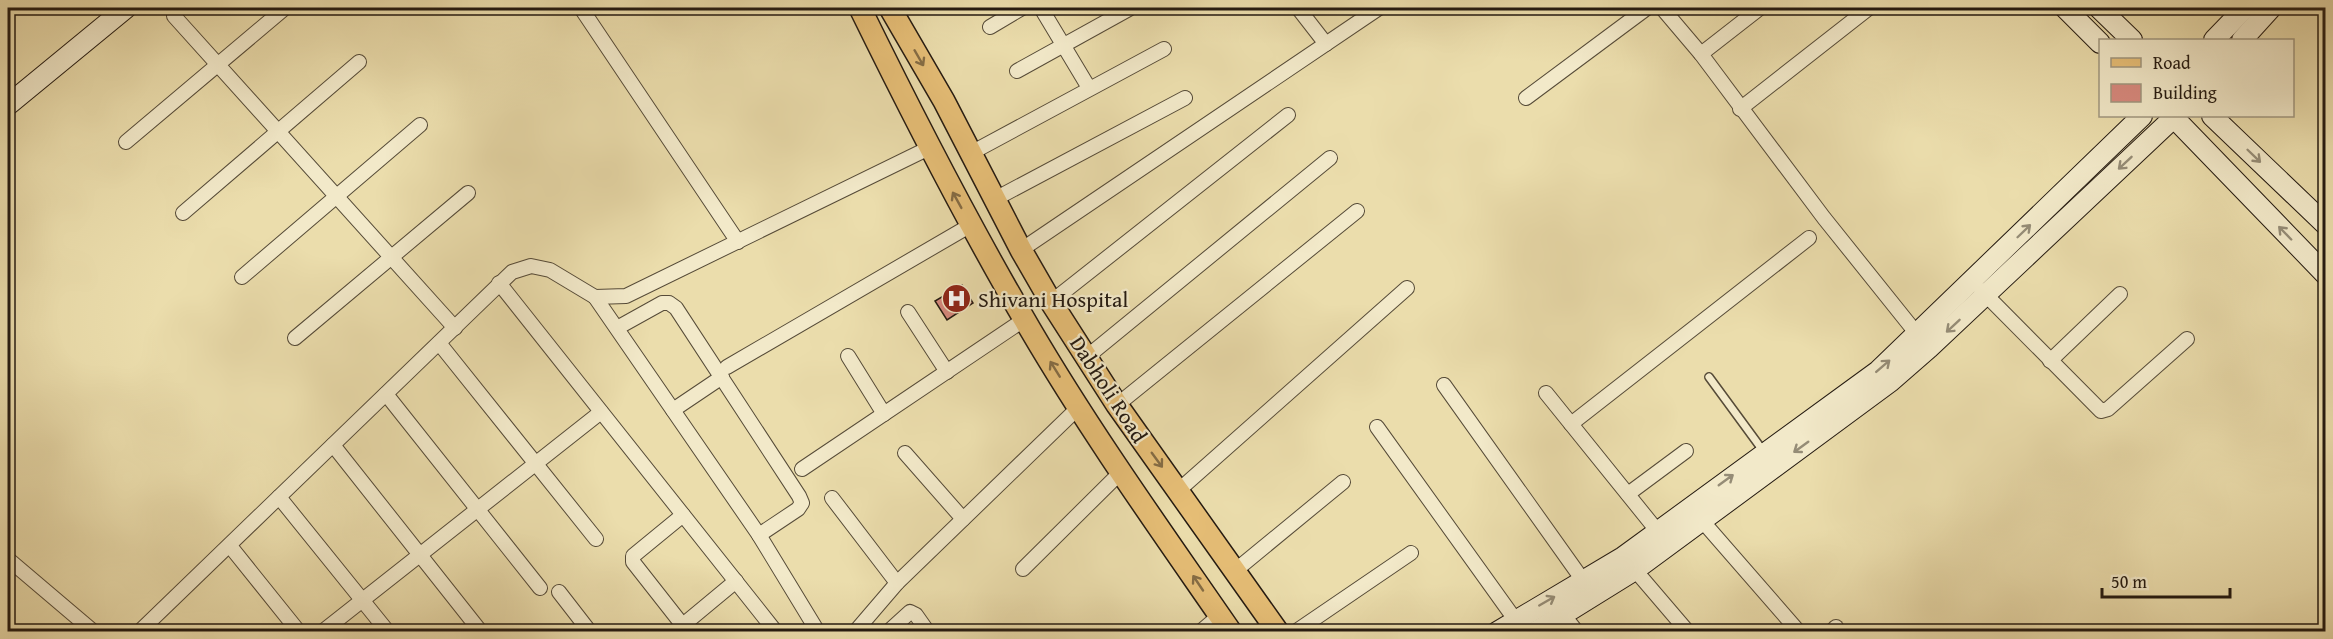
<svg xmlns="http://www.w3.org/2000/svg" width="2333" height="639" font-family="'Gentium Book Plus',serif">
<rect width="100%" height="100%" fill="#ebddac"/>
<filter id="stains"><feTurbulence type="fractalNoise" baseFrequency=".00333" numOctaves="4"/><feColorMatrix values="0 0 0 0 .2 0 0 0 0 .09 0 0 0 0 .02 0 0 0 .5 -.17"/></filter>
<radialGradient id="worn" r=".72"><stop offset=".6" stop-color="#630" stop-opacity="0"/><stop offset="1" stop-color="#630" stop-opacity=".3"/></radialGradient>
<!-- building -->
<polygon fill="#d7897e" stroke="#241a11" stroke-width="1.5" points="962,285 973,303 947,320 935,301"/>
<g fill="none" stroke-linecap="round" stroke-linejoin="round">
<defs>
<polyline id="lane" points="1709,377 1764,452"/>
<g id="street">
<polyline points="581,8 738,242"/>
<polyline points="1041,8 1089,88"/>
<polyline points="1298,8 1326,44"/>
<polyline points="1662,8 1701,54 1824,218 1921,339"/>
<polyline points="174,16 455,328"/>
<polyline points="990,27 1022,8"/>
<polyline points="1701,54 1760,8"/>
<polyline points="1017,71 1129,9"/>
<polyline points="1526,98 1647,8"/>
<polyline points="1740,109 1869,8"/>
<polyline points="126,142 285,8"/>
<polyline points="971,153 1164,49"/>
<polyline points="995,199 1185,98"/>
<polyline points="183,213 359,62"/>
<polyline points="1021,250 1379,8"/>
<polyline points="242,277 420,125"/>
<polyline points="499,283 776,632"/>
<polyline points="1981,290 2101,411 2108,409 2187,339"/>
<polyline points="595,297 759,535 818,632"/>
<polyline points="1051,302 1288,115"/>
<polyline points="908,312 947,372"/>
<polyline points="617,328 662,303 669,303 676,308 799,496 802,503 798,509 759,535"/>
<polyline points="295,338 468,193"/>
<polyline points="439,343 596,539"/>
<polyline points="848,356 884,414"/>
<polyline points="1088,356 1330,158"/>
<polyline points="2050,361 2120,294"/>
<polyline points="727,367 971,225"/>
<polyline points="1444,385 1587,586"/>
<polyline points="1546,393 1663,538"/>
<polyline points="386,394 540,588"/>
<polyline points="1117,405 1357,211"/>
<polyline points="673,410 722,377"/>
<polyline points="1571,424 1809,238"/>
<polyline points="1377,427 1524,632"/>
<polyline points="333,445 481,632"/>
<polyline points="905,453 963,519"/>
<polyline points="802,469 1025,319"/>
<polyline points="1179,490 1407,288"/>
<polyline points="1628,494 1686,451"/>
<polyline points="279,497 388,632"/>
<polyline points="832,498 897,583"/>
<polyline points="683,515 633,556 633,562 688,632"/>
<polyline points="1698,516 1799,632"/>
<polyline points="230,546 299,632"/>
<polyline points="8,559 94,632"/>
<polyline points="1023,569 1122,471"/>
<polyline points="1236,570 1343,482"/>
<polyline points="1635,570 1688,632"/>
<polyline points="559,592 590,632"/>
<polyline points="1562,613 1577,632"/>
<polyline points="683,625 736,581"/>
<polyline points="139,632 512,272 531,266 550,270 595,297 626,296 929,148"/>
<polyline points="322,632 601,412"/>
<polyline points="855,632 897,583 1079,407"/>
<polyline points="888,632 910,612 916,615 928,632"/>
<polyline points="1200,632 1220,615"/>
<polyline points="1295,632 1411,553"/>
<polyline points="1831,632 1836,627"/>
</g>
<g id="secondary">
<polyline points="2065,8 2100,43"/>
<polyline points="2099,8 2132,40"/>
<polyline points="2214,40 2245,8"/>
<polyline points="2242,40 2271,8"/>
<polyline points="8,105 126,8"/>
<polyline points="2212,116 2326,225"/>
<polyline points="2180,124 2326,275"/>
<polyline points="1497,632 1623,557 1878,371 2142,116"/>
<polyline points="1535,632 1635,570 1890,382 1929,348 2168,123"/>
</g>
<g id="primary">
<path d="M860 8C913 116 968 224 1030 329 1091 433 1162 532 1231 632"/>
<polyline points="890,8 944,101 1021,250 1051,302 1117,405 1278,632"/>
</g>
</defs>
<!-- lane casing -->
<use href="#lane" stroke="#564b38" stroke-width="10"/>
<!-- street casing -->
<use href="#street" stroke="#564b38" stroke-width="16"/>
<!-- secondary casing -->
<use href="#secondary" stroke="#241a11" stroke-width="22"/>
<!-- primary casing -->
<use href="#primary" stroke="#241a11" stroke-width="24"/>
<!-- lane -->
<use href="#lane" stroke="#f2e9c9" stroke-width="7"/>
<!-- street -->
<use href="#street" stroke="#f2e9c9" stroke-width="14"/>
<!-- secondary -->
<use href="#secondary" stroke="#f2e9c9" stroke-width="20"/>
<!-- primary -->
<use href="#primary" stroke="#e6be76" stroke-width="21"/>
</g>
<!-- one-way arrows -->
<defs><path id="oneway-shaft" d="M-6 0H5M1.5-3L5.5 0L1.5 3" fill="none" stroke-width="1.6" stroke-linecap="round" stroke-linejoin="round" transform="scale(1.5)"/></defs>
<g stroke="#856c44">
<use href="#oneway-shaft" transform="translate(919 58) rotate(60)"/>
<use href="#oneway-shaft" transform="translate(957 200) rotate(-119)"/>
<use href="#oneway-shaft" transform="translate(1055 369) rotate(-122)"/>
<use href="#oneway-shaft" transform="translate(1157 460) rotate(54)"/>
<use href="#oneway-shaft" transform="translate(1198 583) rotate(-124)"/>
</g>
<g stroke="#958c76">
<use href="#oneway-shaft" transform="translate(2254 156) rotate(44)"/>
<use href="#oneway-shaft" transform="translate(2125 163) rotate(137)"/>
<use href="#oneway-shaft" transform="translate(2024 231) rotate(-44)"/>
<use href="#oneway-shaft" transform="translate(2285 233) rotate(-134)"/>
<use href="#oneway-shaft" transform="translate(1953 326) rotate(137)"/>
<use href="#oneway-shaft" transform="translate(1883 366) rotate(-41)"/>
<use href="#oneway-shaft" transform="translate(1801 447) rotate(144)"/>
<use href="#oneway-shaft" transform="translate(1726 480) rotate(-36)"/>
<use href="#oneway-shaft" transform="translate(1547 601) rotate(-30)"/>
</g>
<!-- icons -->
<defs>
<symbol id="hospital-disc" viewBox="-11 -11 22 22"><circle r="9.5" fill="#8f2418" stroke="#f2e9c9"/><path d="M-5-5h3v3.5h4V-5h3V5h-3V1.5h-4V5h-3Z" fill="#fff"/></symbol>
</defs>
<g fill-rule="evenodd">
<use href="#hospital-disc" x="940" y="282" width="33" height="33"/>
</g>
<g text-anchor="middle" stroke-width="4.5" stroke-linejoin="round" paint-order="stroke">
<!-- poi labels -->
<g font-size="22" fill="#241a11" stroke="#f2e9c9" text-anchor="start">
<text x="978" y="307">Shivani Hospital</text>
</g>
<!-- street labels -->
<g font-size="22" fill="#241a11" stroke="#f2e9c9">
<text transform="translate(1109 389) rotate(57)" y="8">Dabholi Road</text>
</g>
</g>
<!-- margin -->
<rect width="2333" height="639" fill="none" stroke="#ebddac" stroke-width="30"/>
<rect x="9" y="9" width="2315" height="621" fill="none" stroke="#241a11" stroke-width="3"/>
<rect x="15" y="15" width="2303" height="609" fill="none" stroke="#241a11" stroke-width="1.5"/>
<!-- legend -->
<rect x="2099" y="39" width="195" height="78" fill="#f2e9c9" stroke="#a0967f" stroke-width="1.5"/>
<rect x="2111" y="58" width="30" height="9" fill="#e6be76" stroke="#a0967f" stroke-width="1.5"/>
<text x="2153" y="69" font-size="18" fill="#241a11">Road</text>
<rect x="2111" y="84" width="30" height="18" fill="#d7897e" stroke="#a0967f" stroke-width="1.5"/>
<text x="2153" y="99" font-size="18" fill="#241a11">Building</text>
<!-- scale -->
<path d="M2102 588v9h128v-9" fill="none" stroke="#241a11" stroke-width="3"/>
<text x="2111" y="588" font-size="18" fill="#241a11" stroke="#f2e9c9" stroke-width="4.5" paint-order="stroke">50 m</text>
<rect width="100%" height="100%" filter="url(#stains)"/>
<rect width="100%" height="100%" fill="url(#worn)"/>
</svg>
